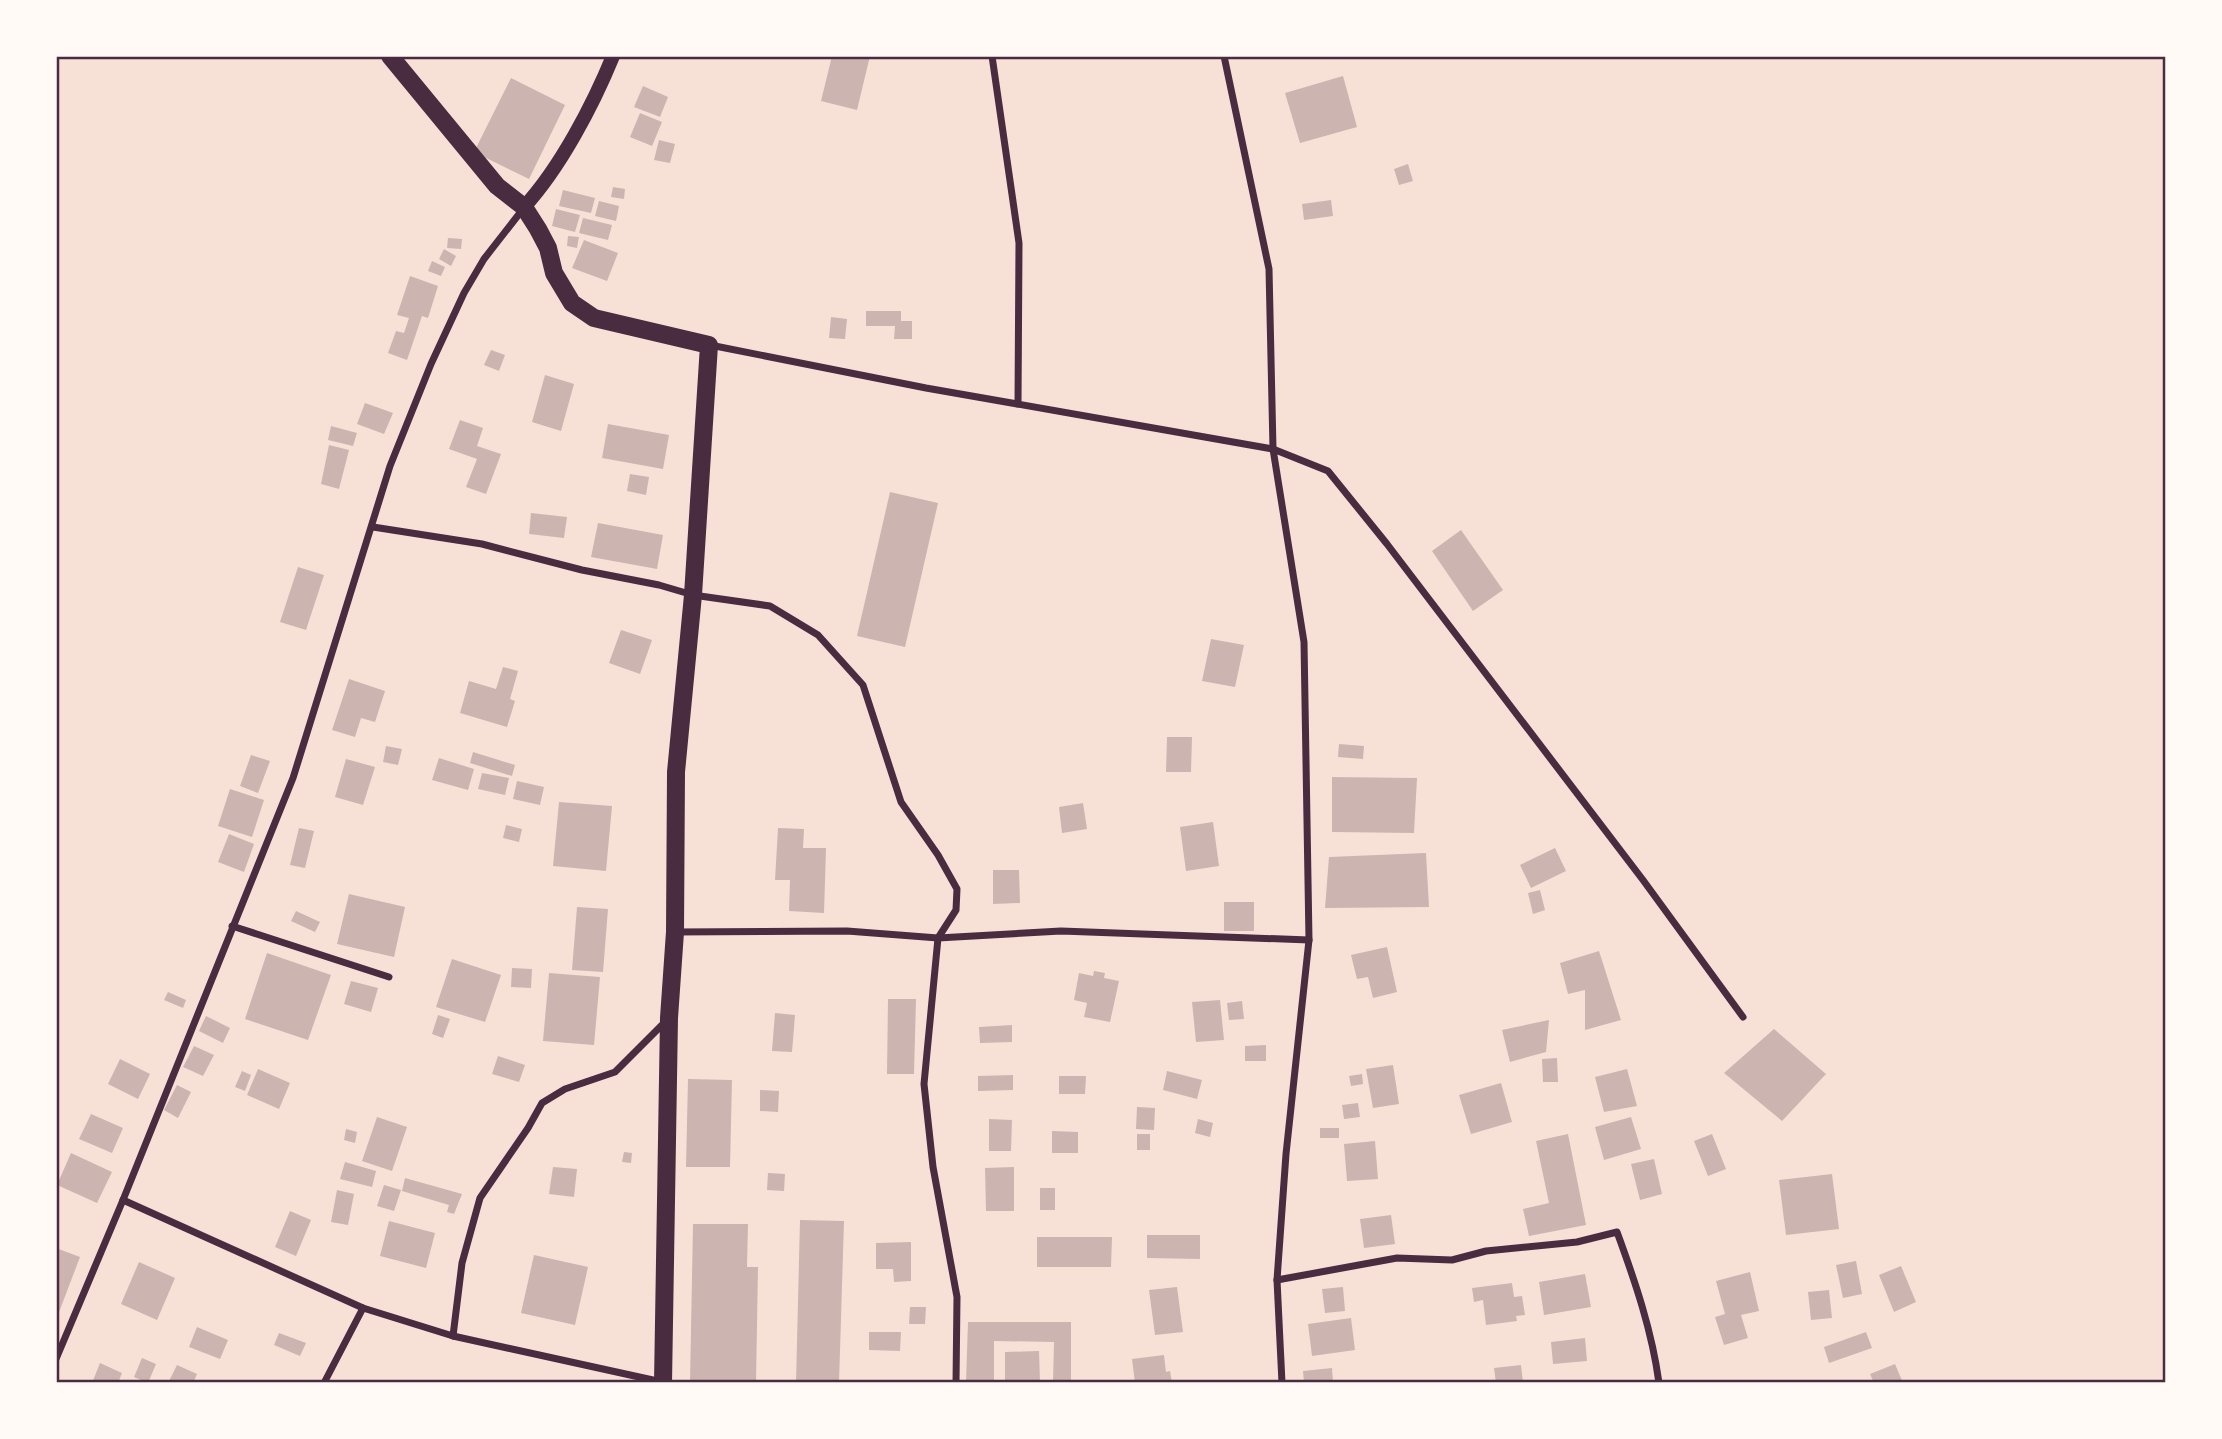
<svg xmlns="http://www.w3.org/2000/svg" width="2222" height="1439" font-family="'Roboto Condensed',sans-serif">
<rect width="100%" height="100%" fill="#f7e1d7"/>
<!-- building -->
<g fill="#ccb4b1">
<polygon points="832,56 870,56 857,110 821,101"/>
<polygon points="1343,76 1357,127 1300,143 1285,93"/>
<polygon points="511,78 565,105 529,179 474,152"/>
<polygon points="643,86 668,97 660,117 634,107"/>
<polygon points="640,113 662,122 652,146 630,137"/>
<polygon points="659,140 675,144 670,163 654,160"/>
<polygon points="1408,164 1413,181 1399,185 1394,169"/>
<polygon points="613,187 625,189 624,199 611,197"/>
<polygon points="563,190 595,198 591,213 559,206"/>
<polygon points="1331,200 1333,216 1304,220 1302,204"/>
<polygon points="599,201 619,206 616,221 595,216"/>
<polygon points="556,209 580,215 575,232 552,226"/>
<polygon points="583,218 612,225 608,240 579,233"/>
<polygon points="568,236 579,237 577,248 567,246"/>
<polygon points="448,238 462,239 461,249 447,248"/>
<polygon points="584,240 618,253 607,281 572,268"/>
<polygon points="444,249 456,256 451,266 439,259"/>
<polygon points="432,261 445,267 441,276 428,271"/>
<polygon points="410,276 438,286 428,318 422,316 407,360 388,353 396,331 404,333 409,318 397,315"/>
<polygon points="866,311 901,311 901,321 912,321 912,339 894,339 895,326 866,326"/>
<polygon points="831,317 847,319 845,339 829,338"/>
<polygon points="491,350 505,355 499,371 484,365"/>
<polygon points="545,375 574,384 561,431 532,422"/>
<polygon points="365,403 393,413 384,434 357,424"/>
<polygon points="460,420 483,428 477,446 501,454 486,494 466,487 477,459 449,449"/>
<polygon points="608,424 669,435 663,469 602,458"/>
<polygon points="331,426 357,433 353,446 328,440"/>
<polygon points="329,445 349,450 339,489 321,484"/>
<polygon points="630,474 649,477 646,495 627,491"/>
<polygon points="890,492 938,503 905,647 857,636"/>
<polygon points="531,513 567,517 564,538 529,534"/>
<polygon points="598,523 663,535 657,569 591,557"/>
<polygon points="1461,530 1503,590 1473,611 1432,551"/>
<polygon points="298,567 324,575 306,630 280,622"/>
<polygon points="621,630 652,640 640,674 609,663"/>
<polygon points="1211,639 1244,645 1235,687 1202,681"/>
<polygon points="503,667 518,671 510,699 515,701 507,727 460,713 469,681 496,689"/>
<polygon points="349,679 385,691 375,722 361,718 355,737 332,730"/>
<polygon points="1167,737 1192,737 1191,772 1166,772"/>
<polygon points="1339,744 1364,746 1363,759 1338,757"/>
<polygon points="386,746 402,749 398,765 383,762"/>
<polygon points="473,752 515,765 512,776 470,763"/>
<polygon points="251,755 270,761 258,793 240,786"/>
<polygon points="439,758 474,769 468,790 432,780"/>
<polygon points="346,759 375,767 363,805 335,797"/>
<polygon points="482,773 509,778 505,795 478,789"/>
<polygon points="1332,777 1417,778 1414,833 1332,832"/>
<polygon points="517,781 544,787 540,805 513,799"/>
<polygon points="230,789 264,800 252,837 218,826"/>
<polygon points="559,802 612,806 606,871 553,866"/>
<polygon points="1083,803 1087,829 1062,833 1059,807"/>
<polygon points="1213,822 1219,866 1186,871 1180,827"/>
<polygon points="506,825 522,829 519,842 503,838"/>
<polygon points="299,828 314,831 305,868 290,865"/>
<polygon points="778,828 804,829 803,848 826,848 824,913 789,911 790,880 775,880"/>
<polygon points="229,834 254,844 244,872 218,862"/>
<polygon points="1555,848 1566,871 1531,888 1520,865"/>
<polygon points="1426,853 1429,907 1325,908 1329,857"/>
<polygon points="993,870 1019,870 1020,903 993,904"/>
<polygon points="1540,890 1545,910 1533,914 1528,893"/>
<polygon points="349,894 405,907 394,957 337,944"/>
<rect x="1224" y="902" width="30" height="29"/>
<polygon points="577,907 608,909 603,972 572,970"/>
<polygon points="296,911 320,922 315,932 291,921"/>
<polygon points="1387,947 1397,992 1373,998 1368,977 1357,979 1351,955"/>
<polygon points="1599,951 1621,1020 1585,1030 1585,990 1568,994 1560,963"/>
<polygon points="267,953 331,975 308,1040 245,1019"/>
<polygon points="452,959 501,975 485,1022 436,1007"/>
<polygon points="512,968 532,969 531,988 511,987"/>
<polygon points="1094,971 1105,973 1104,978 1119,981 1110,1022 1084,1017 1087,1003 1074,1000 1079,973 1093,976"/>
<polygon points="549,973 600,977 594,1045 543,1041"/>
<polygon points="351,981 378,988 371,1012 344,1004"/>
<polygon points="168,992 186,1000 183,1008 164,1000"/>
<polygon points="888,999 916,999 914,1074 887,1074"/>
<polygon points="1220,1000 1224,1040 1196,1042 1192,1002"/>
<polygon points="1242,1001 1244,1019 1229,1020 1227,1003"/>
<polygon points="775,1013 795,1015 792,1052 772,1051"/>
<polygon points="438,1015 450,1019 443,1038 432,1034"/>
<polygon points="206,1016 230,1028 223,1043 199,1031"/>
<polygon points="1549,1020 1546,1052 1510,1062 1502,1030"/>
<polygon points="1012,1025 1012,1042 980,1043 979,1027"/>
<polygon points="1774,1029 1826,1074 1782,1121 1724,1073"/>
<polygon points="1266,1045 1266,1061 1245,1061 1245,1046"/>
<polygon points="194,1046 214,1055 203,1076 183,1067"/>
<polygon points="498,1056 525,1065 519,1082 492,1074"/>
<polygon points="1557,1058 1558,1082 1543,1082 1542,1059"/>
<polygon points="120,1059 150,1074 138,1099 108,1084"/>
<polygon points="1393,1065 1399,1104 1373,1108 1366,1069"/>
<polygon points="258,1069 290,1083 279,1109 247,1095"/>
<polygon points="1627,1069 1637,1106 1604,1112 1595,1077"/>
<polygon points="242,1071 251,1075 245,1091 235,1087"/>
<polygon points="1167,1071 1202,1080 1197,1099 1163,1090"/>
<polygon points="1362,1074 1363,1084 1351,1086 1349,1076"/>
<polygon points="1013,1075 1013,1090 978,1091 978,1076"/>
<polygon points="1059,1076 1086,1076 1085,1094 1059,1094"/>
<polygon points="688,1079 732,1080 730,1167 686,1167"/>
<polygon points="1501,1083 1512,1122 1471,1134 1459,1095"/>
<polygon points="177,1085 191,1092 178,1118 164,1110"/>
<polygon points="760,1090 779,1091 778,1112 760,1111"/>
<polygon points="1358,1103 1360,1117 1344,1119 1342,1105"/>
<polygon points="1137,1107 1155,1108 1154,1130 1136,1129"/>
<polygon points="91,1114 123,1128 112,1153 79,1139"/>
<polygon points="377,1117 407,1127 392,1171 362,1161"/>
<polygon points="1631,1117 1641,1149 1604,1160 1595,1127"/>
<polygon points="989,1119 1012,1120 1011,1151 989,1151"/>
<polygon points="1198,1119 1213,1123 1210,1137 1195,1133"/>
<rect x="1320" y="1128" width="19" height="10"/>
<polygon points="346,1129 357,1132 355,1143 344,1140"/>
<polygon points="1052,1131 1078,1132 1078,1153 1052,1153"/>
<rect x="1137" y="1134" width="13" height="16"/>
<polygon points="1568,1134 1586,1225 1529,1236 1523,1209 1549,1203 1536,1141"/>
<polygon points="1712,1134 1726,1169 1708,1176 1694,1141"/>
<polygon points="1375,1141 1378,1179 1347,1181 1344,1144"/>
<polygon points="624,1152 632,1153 631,1163 622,1162"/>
<polygon points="71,1153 112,1172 97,1203 57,1185"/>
<polygon points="1654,1159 1662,1194 1640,1200 1631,1164"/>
<polygon points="345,1162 376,1171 372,1187 340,1179"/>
<polygon points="553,1167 577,1169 574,1197 549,1194"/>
<polygon points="1014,1167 1014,1211 986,1211 985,1168"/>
<polygon points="768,1173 785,1174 784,1191 767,1190"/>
<polygon points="1832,1174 1839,1229 1786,1235 1779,1180"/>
<polygon points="405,1178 462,1194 454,1214 447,1212 449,1205 402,1191"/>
<polygon points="384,1185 401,1190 394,1211 377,1206"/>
<rect x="1040" y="1188" width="15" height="22"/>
<polygon points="337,1190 354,1194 348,1225 331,1222"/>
<polygon points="290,1211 311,1220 296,1256 275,1247"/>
<polygon points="1391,1215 1395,1244 1364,1248 1360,1219"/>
<polygon points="800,1220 844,1221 839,1383 796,1383"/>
<polygon points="389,1221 435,1233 426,1268 380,1256"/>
<polygon points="693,1224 748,1224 747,1267 758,1267 756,1383 690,1383"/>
<polygon points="1147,1235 1200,1235 1200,1259 1147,1258"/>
<polygon points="1037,1237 1112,1237 1111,1267 1037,1267"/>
<polygon points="911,1242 911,1281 894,1282 893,1269 876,1269 876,1243"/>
<polygon points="56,1248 80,1257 56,1320"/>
<polygon points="534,1255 588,1267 575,1325 521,1313"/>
<polygon points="1856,1261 1862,1294 1843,1298 1836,1265"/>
<polygon points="139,1262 175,1278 157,1320 121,1304"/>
<polygon points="1901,1266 1916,1302 1894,1312 1879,1275"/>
<polygon points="1750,1272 1759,1311 1741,1315 1748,1338 1724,1345 1715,1317 1725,1314 1716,1281"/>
<polygon points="1585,1274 1591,1307 1544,1315 1539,1282"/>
<polygon points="1512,1283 1514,1297 1522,1296 1525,1315 1516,1316 1517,1321 1486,1325 1483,1300 1474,1302 1472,1288"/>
<polygon points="1177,1287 1183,1332 1155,1335 1149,1290"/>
<polygon points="1343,1287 1345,1311 1325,1313 1322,1289"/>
<polygon points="1829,1290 1832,1318 1811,1320 1808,1292"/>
<polygon points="910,1307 926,1307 925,1324 909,1324"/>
<polygon points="1351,1318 1355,1350 1312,1356 1308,1324"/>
<polygon points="968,1322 1071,1322 1071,1383 1053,1383 1054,1342 994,1341 994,1383 966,1383"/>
<polygon points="197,1327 228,1340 220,1359 189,1347"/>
<polygon points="869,1332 901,1332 900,1351 869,1350"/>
<polygon points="1866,1332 1872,1348 1829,1363 1824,1347"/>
<polygon points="279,1333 306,1343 300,1356 274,1345"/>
<polygon points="1585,1338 1587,1361 1553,1364 1551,1342"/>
<polygon points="1039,1351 1040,1383 1005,1383 1005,1352"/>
<polygon points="1164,1355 1166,1372 1170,1371 1172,1383 1135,1383 1132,1359"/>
<polygon points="142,1358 156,1364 148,1383 134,1377"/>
<polygon points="100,1363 122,1373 118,1383 92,1383"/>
<polygon points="1895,1364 1903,1383 1874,1383 1870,1374"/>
<polygon points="177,1365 197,1374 193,1383 168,1383"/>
<polygon points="1521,1365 1523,1383 1496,1383 1494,1368"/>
<polygon points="1332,1368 1333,1383 1304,1383 1303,1371"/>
</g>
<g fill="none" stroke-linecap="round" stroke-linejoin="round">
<!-- minor -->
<g stroke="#4a2c40" stroke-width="7">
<polyline points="992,56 1019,243 1018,404"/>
<polyline points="1224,56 1269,269 1273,449 1304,642 1309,940 1286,1154 1277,1280 1282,1383"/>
<polyline points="710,345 926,388 1273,449 1328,471 1387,544 1643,880 1743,1017"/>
<polyline points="373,527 482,544 582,570 659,585 693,595 770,606 818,635 863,685 901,802 938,855 957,889 956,910 938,938 924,1084 933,1167 957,1297 956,1383"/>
<polyline points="232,926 389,977"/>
<polyline points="675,932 847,931 938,938 1061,931 1309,940"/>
<polyline points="123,1200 363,1308 453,1336 662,1382"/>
<path d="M1277 1280 1397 1258 1452 1260 1486 1251 1577 1242 1617 1232C1635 1281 1652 1331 1659 1383"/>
<polyline points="453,1336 462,1263 480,1198 528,1128 542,1103 565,1089 615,1072 666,1021"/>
<polyline points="56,1359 123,1200 293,778 390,466 431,364 464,293 484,259 523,209"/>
<polyline points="324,1383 363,1308"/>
</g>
<!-- secondary -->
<path stroke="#4a2c40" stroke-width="14" d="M524 207C560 168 593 105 613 56"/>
<!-- primary -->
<polyline stroke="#4a2c40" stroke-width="18" points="390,56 497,186 524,207 538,229 548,248 554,273 572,303 594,318 709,345 693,595 676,772 675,932 669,1018 663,1383"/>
</g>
<!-- border -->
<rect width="2222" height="1439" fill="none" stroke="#fffaf5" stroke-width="116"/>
<rect x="58" y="58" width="2106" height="1323" fill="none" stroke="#4a2c40" stroke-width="2.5"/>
</svg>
